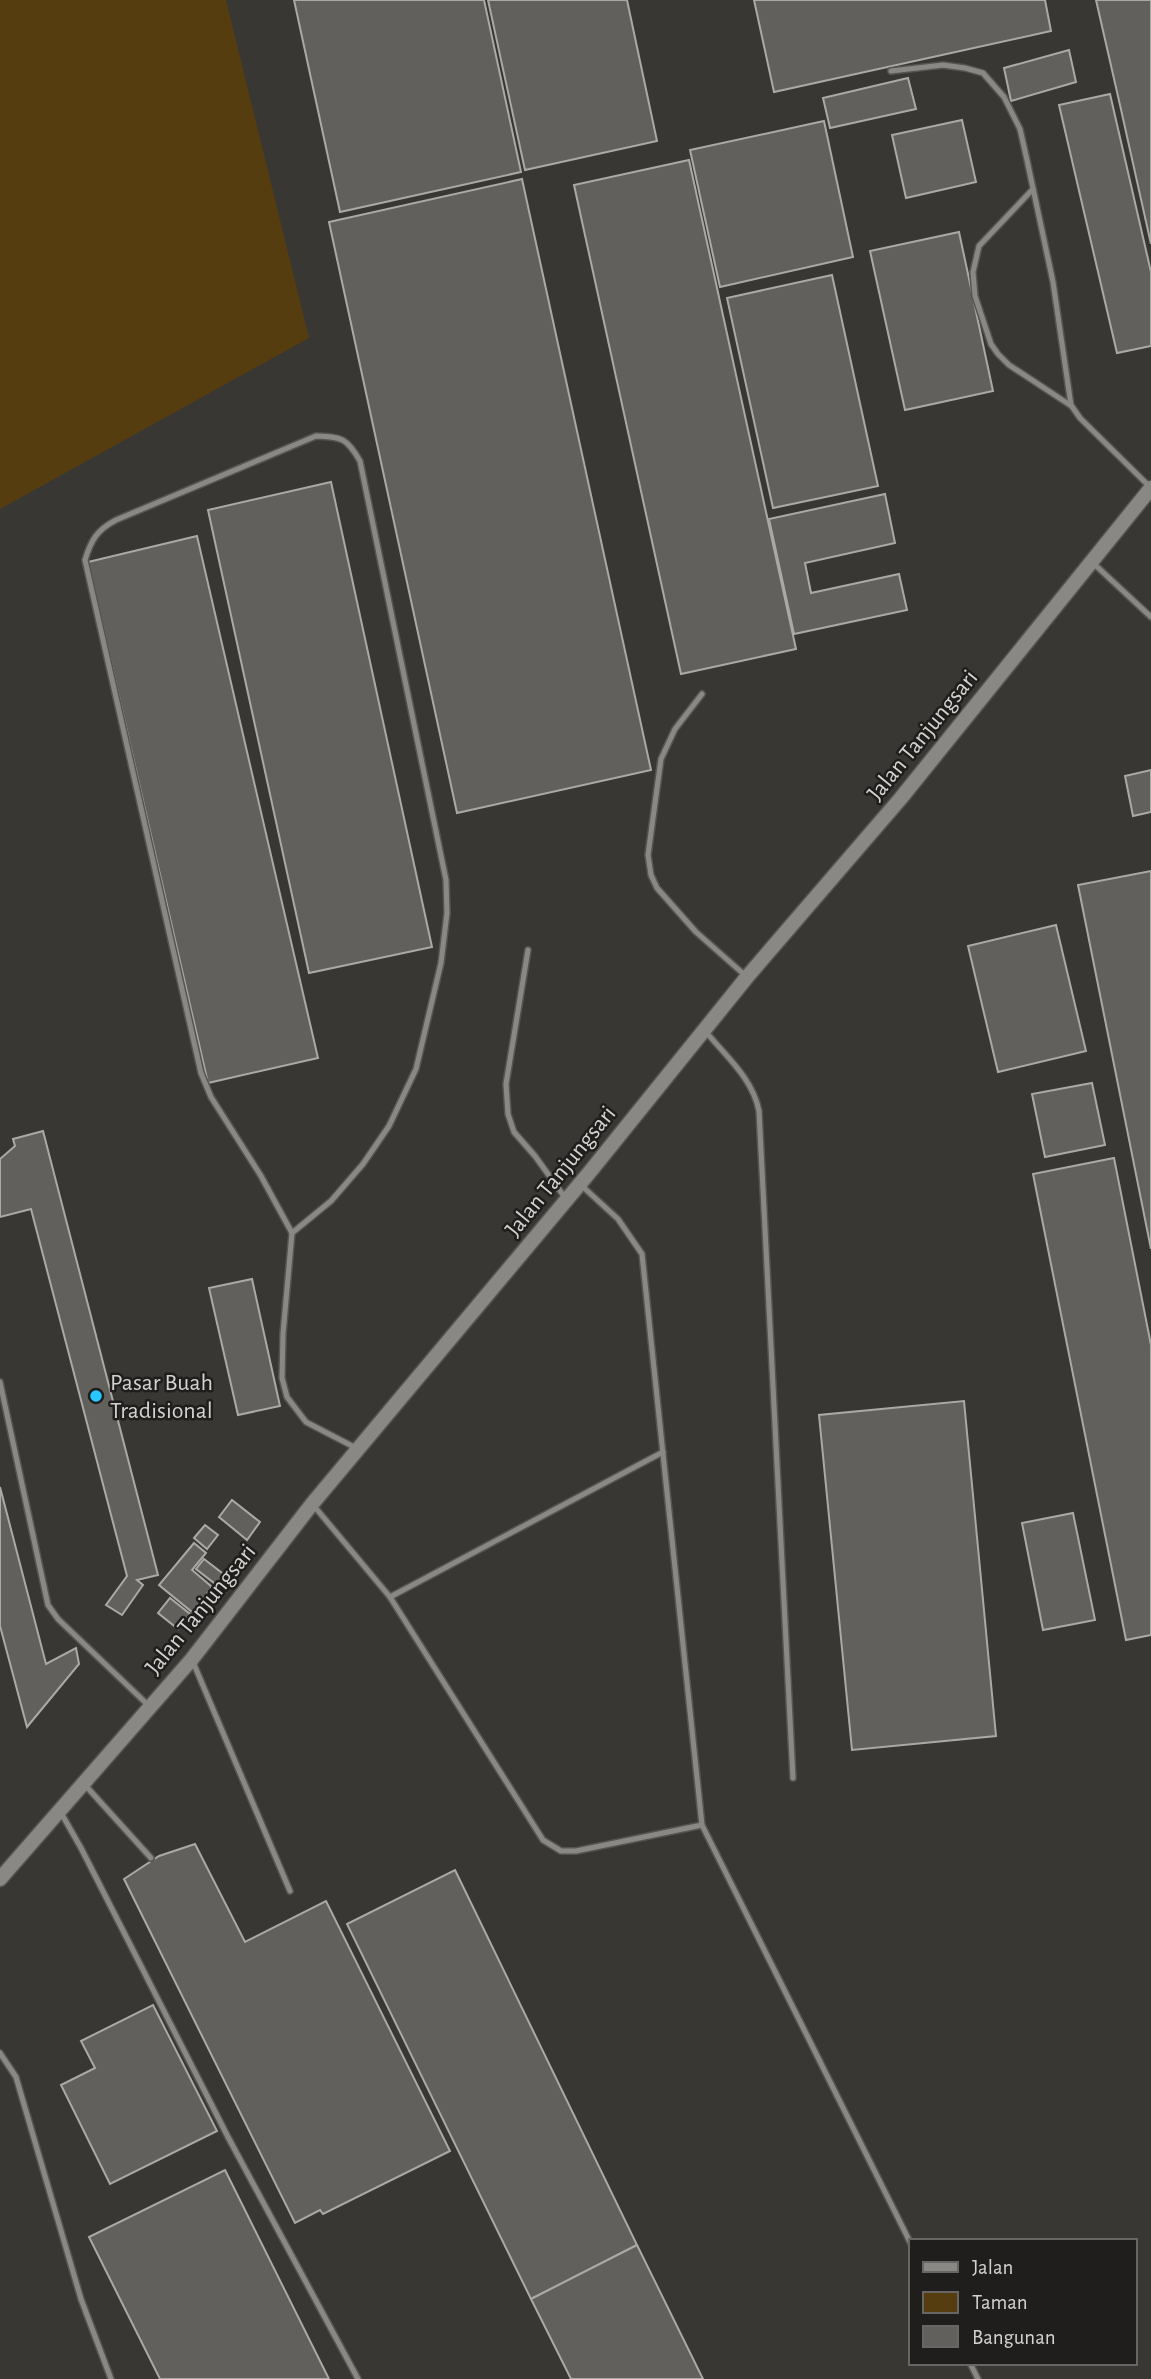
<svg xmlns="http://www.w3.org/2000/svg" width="1151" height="2379" font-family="'Alegreya Sans',sans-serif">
<rect width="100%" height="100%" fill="#393734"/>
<!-- green -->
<polygon fill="#563d10" points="0,0 226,0 309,338 0,509"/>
<!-- building -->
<g fill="#62605d" stroke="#aba9a5" stroke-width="2">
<polygon points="294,0 484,0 521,172 340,212"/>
<polygon points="488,0 627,0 657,141 525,170"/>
<polygon points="754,0 1045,0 1051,31 774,92"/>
<polygon points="1096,0 1151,0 1151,244 1120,105"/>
<polygon points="1069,50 1076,82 1011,101 1004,68"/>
<polygon points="908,78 916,109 830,128 823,98"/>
<polygon points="1110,94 1151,272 1151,346 1117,353 1059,105"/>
<polygon points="962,120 976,182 906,198 892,135"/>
<polygon points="824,121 853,257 720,287 690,150"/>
<polygon points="689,160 796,649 681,674 574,185"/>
<polygon points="522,179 651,770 457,813 329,222"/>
<polygon points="959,232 993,391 905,410 870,251"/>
<polygon points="832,275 878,486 773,508 727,298"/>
<polygon points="331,482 432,947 309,973 208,510"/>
<polygon points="885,494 895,543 805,563 811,593 899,574 907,610 794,634 769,519"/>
<polygon points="197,536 318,1058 208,1083 88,562"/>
<polygon points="1151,770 1151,812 1133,816 1125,776"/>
<polygon points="1151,871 1151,1249 1078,885"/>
<polygon points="1056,925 1086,1051 998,1072 968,946"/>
<polygon points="1092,1083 1105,1145 1045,1157 1032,1094"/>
<polygon points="43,1131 158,1575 137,1580 143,1585 122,1615 106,1605 127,1576 31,1209 0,1217 0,1159 15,1146 13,1139"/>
<polygon points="1114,1158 1151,1345 1151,1635 1126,1640 1033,1174"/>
<polygon points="252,1279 280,1406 238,1415 209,1288"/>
<polygon points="964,1401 996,1736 852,1750 819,1415"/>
<polygon points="0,1487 46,1664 76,1648 79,1664 27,1727 0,1626"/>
<polygon points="232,1500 260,1522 247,1540 219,1517"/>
<polygon points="1073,1513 1095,1620 1043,1630 1022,1523"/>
<polygon points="205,1525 218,1535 207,1549 194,1538"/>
<polygon points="194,1543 206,1553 192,1570 212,1587 192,1612 159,1585"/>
<polygon points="204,1559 226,1576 218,1586 196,1569"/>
<polygon points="170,1598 190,1614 178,1629 158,1613"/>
<polygon points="195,1844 245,1942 326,1901 450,2151 323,2214 320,2210 295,2223 124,1879 159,1856"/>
<polygon points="455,1870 637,2245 531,2299 347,1924"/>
<polygon points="153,2005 217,2131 110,2184 61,2085 95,2068 81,2041"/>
<polygon points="225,2170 329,2379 160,2379 89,2237"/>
<polygon points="637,2245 703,2379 571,2379 531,2299"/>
</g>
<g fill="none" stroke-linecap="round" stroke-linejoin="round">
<defs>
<g id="lane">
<polyline points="891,71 943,65 965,68 983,73 1004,97 1020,129 1027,160 1053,282 1071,405 1080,418 1151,488"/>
<polyline points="1033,189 979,246 973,272 975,296 991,344 998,354 1009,365 1070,405"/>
<polyline points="1092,562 1151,617"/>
<polyline points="702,694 675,729 661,759 648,855 651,875 657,888 696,932 747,977"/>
<polyline points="528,950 506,1084 508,1114 514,1132 535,1156 566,1199"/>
<path d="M706 1032C726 1056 753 1079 759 1111L793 1778"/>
<polyline points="582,1186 618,1219 642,1254 702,1825"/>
<path d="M292 1233 331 1201 363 1164 389 1126 416 1069 441 963 447 913 446 880 360 461C347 438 342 437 316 436L116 520C97 530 91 540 85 560L201 1073 211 1097 261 1176 292 1233 283 1334 282 1378 287 1397 306 1422 356 1448"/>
<polyline points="0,1382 48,1605 58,1619 148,1705"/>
<polyline points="314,1506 390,1597 543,1840 561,1851 576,1851 702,1825 911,2244"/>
<polyline points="390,1597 663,1452"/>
<polyline points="193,1662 290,1891"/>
<polyline points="85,1785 151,1858"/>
<polyline points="60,1811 81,1848 228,2137 358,2379"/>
<polyline points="0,2053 16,2077 81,2299 111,2379"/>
<polyline points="970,2363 978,2379"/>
</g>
<polyline id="secondary" points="0,1879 192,1659 312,1504 589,1173 747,977 901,798 1151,488"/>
</defs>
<!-- lane casing -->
<use href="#lane" stroke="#565451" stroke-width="8"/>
<!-- secondary casing -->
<use href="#secondary" stroke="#565451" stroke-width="17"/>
<!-- lane -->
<use href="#lane" stroke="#8a8884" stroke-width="5"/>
<!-- secondary -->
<use href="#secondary" stroke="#8a8884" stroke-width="14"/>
</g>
<!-- markers -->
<circle fill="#27c8ff" stroke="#1f1e1d" stroke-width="2.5" cx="96" cy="1396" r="7"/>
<g text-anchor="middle" stroke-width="5" stroke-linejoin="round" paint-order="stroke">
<!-- street labels -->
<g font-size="24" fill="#d3d2d0" stroke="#1f1e1d">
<text transform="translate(922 735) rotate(-51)" y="8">Jalan Tanjungsari</text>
<text transform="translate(560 1171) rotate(-51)" y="8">Jalan Tanjungsari</text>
<text transform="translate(200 1609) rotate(-51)" y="8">Jalan Tanjungsari</text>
</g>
<!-- poi labels -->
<g font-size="24" fill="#d3d2d0" stroke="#1f1e1d" text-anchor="start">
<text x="110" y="1390">Pasar Buah<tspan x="110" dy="28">Tradisional</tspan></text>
</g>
</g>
<!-- legend -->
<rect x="909" y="2239" width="228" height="126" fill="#1f1e1d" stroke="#676665" stroke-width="2"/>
<rect x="923" y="2262" width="35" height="10" fill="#8a8884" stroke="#676665" stroke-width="2"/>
<text x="972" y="2274" font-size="21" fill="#d3d2d0">Jalan</text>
<rect x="923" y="2292" width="35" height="21" fill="#563d10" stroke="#676665" stroke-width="2"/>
<text x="972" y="2309" font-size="21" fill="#d3d2d0">Taman</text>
<rect x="923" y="2326" width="35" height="21" fill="#62605d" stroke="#676665" stroke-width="2"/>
<text x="972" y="2344" font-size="21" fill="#d3d2d0">Bangunan</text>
</svg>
